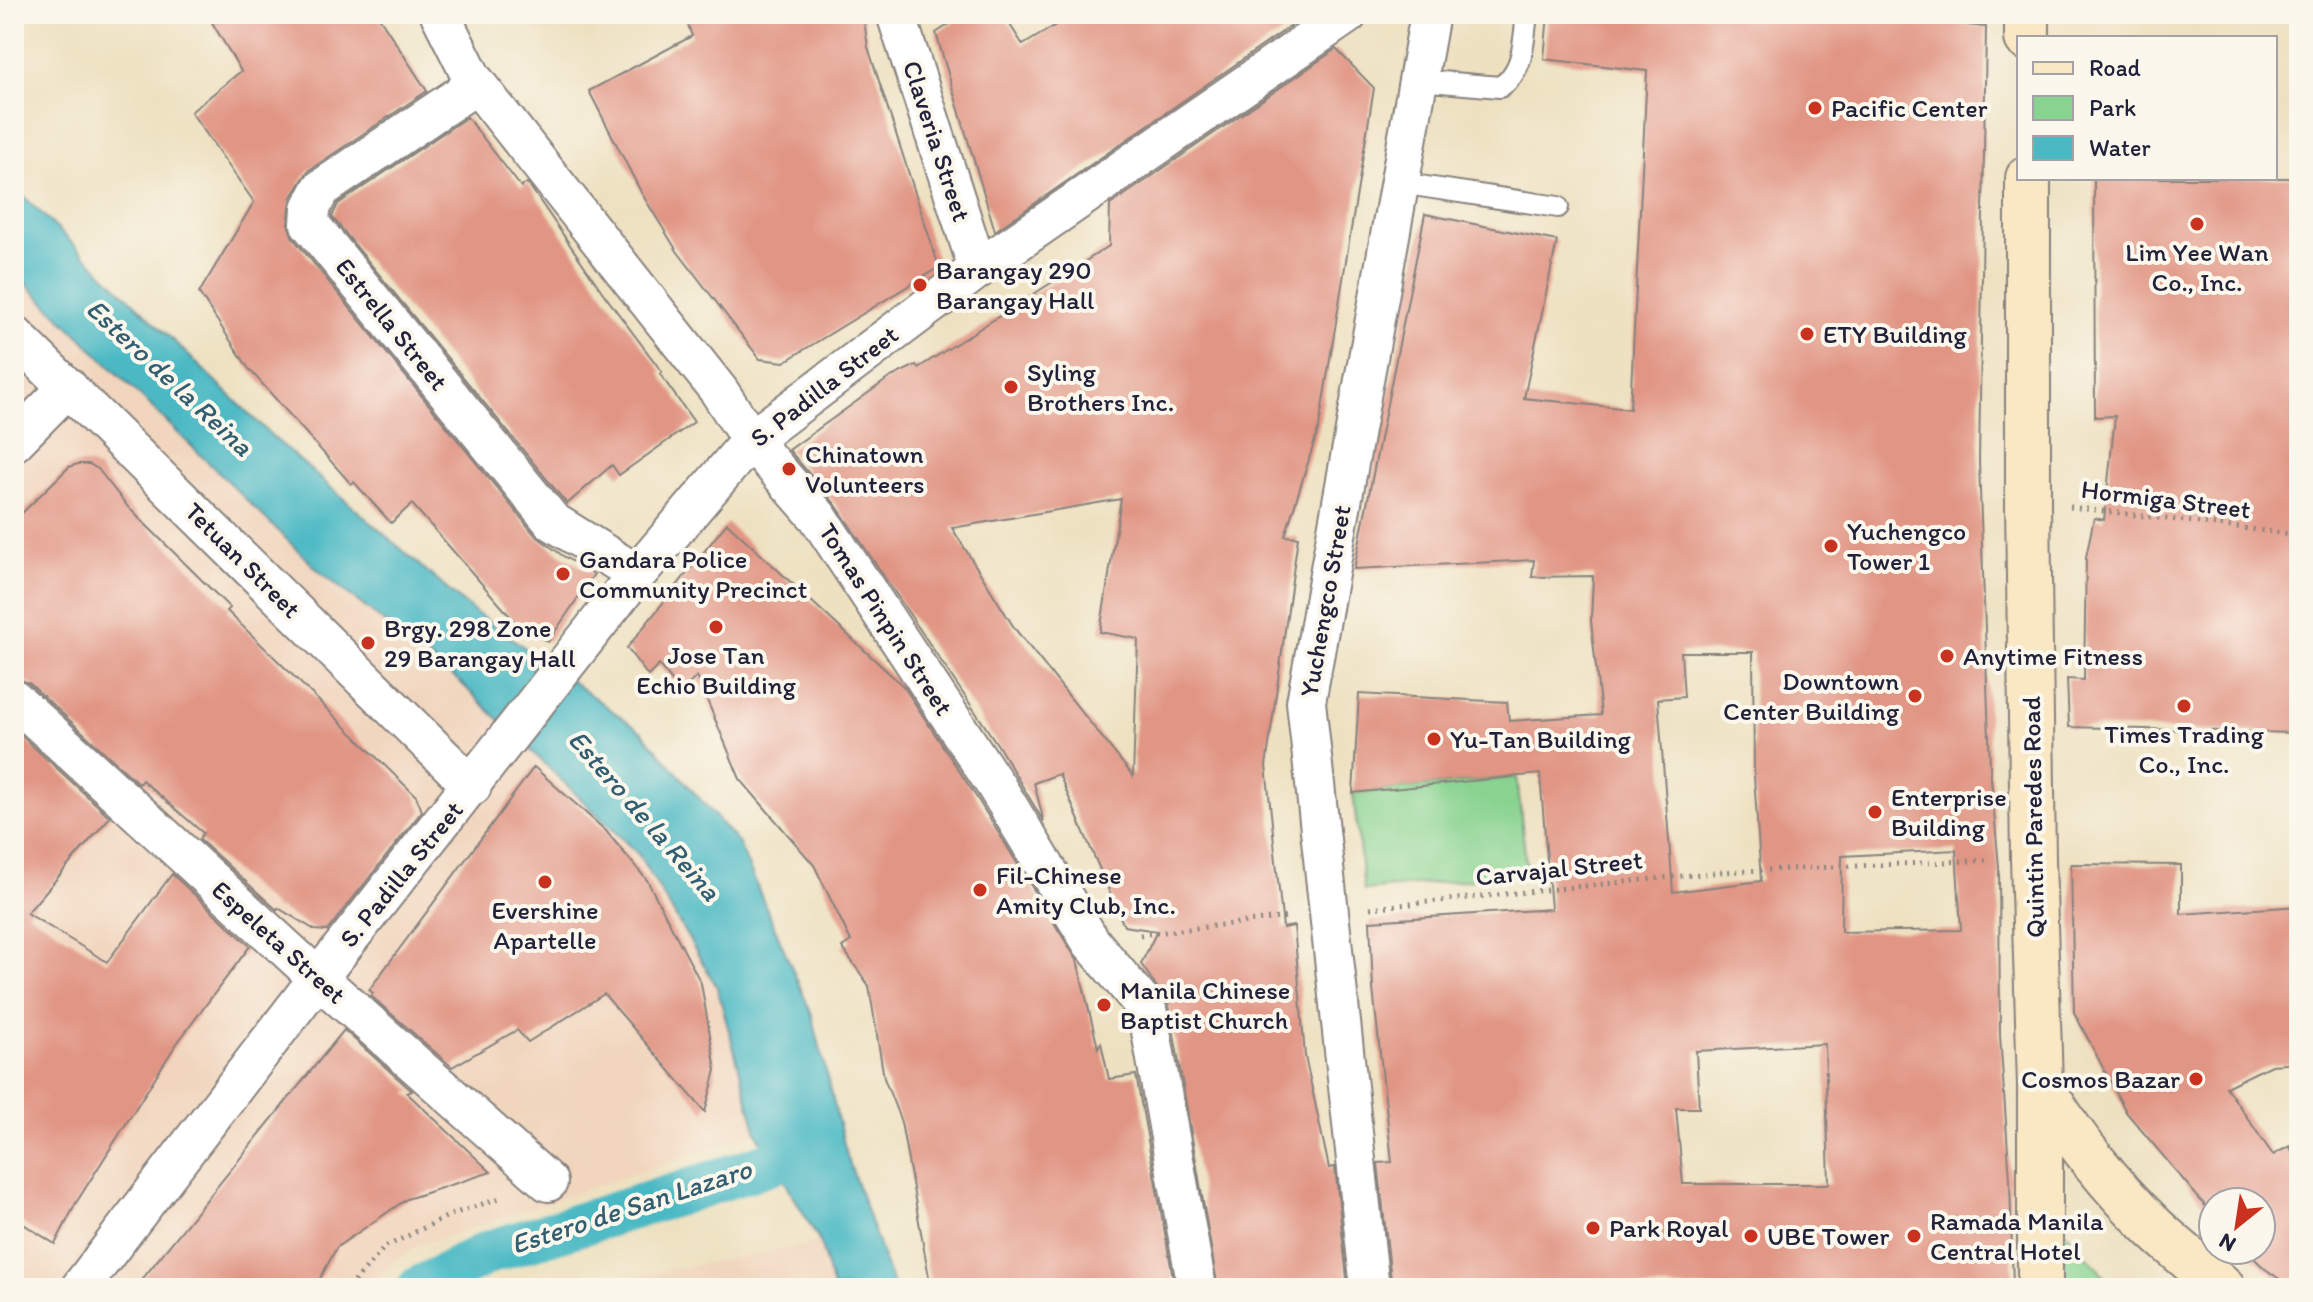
<svg xmlns="http://www.w3.org/2000/svg" width="2313" height="1302" font-family="Itim,sans-serif">
<rect width="100%" height="100%" fill="#fbf7ec"/>
<filter id="ink" filterUnits="userSpaceOnUse"><feTurbulence type="fractalNoise" baseFrequency=".0125" numOctaves="2"/><feDisplacementMap in="SourceGraphic" scale="16" xChannelSelector="R" yChannelSelector="G"/><feConvolveMatrix kernelMatrix="1 2 1 2 8 2 1 2 1" color-interpolation-filters="sRGB"/></filter>
<filter id="wash" filterUnits="userSpaceOnUse"><feTurbulence type="fractalNoise" baseFrequency=".006" numOctaves="4" result="noise"/><feDisplacementMap in="SourceGraphic" scale="32" xChannelSelector="R" yChannelSelector="G"/><feGaussianBlur stdDeviation="1.8" result="paint"/><feColorMatrix in="noise" values="0 0 0 0 0 0 0 0 0 0 0 0 0 0 0 0 0 1.4 0 .05"/><feComposite in="paint" operator="in"/></filter>
<g filter="url(#wash)">
<rect width="100%" height="100%" fill="#eee1c1"/>
<!-- built -->
<g fill="#f1d5bd">
<polygon points="14,272 319,571 459,681 639,855 717,987 757,1133 420,1245 395,1261 368,1288 14,1288"/>
<polygon points="820,1242 831,1288 573,1288"/>
</g>
<!-- green -->
<g fill="#88d390" stroke="#557a66" stroke-width="2">
<polygon points="1517,777 1527,874 1364,890 1353,793"/>
<polygon points="2060,1225 2115,1288 2064,1288"/>
</g>
<!-- water -->
<polygon fill="#4bb9c4" stroke="#366e80" stroke-width="2" points="14,187 273,437 464,604 642,732 739,844 812,1015 847,1156 894,1288 833,1288 820,1242 757,1133 717,987 639,855 459,681 319,571 14,272"/>
<g fill="none" stroke-linecap="round" stroke-linejoin="round">
<!-- canal -->
<polyline stroke="#4bb9c4" stroke-width="44" points="419,1288 489,1252 678,1194 803,1152"/>
</g>
<g id="blocks">
<!-- building -->
<g fill="#e19584" fill-rule="evenodd">
<polygon points="207,14 377,14 427,91 308,171 291,198 288,224 293,238 535,535 563,556 594,574 548,642 516,623 412,504 391,523 354,482 351,484 249,369 199,293 254,202 191,112 241,71"/>
<polygon points="684,14 863,14 868,47 939,267 784,362 760,359 677,251 642,194 589,91 692,36"/>
<polygon points="965,14 1003,14 1023,45 1074,14 1301,14 1304,17 995,231 936,33"/>
<path d="M1548 14H1861L1986 27 1979 462 1990 767 1999 867 2000 1035 2010 1180 2013 1288H1392L1378 1163 1392 1162 1373 989 1370 921 1551 909 1540 774 1353 793 1359 694 1507 702 1509 721 1601 715 1591 621 1593 576 1532 577 1534 560 1354 569 1425 214 1557 241 1524 398 1630 409 1647 71 1544 59ZM1681 652H1753L1754 776 1761 881 1673 892 1658 699 1684 697ZM1956 850 1961 930 1841 932 1842 856ZM1825 1044 1829 1184H1683L1676 1108H1699L1696 1051Z"/>
<path d="M1336 49 1374 88 1319 427 1285 536 1298 537 1266 766 1283 928 1294 926 1305 1056 1329 1168 1335 1167 1348 1288H1218L1169 1005 1141 964 1157 931 1124 926 1059 774 1034 783 1044 822 997 744 836 505 789 450 889 378 916 365 918 368 1109 246 1110 205ZM1121 499 1100 632 1138 639 1133 776 1015 629 952 528Z"/>
<polygon points="467,117 521,187 527,183 529,185 603,293 662,372 660,374 694,422 619,475 612,465 567,504 332,217 338,204"/>
<polygon points="2094,178 2299,178 2299,733 2069,727 2067,679 2084,680 2086,557 2094,518 2104,520 2115,416 2095,417"/>
<polygon points="78,464 89,464 98,469 128,507 230,608 227,611 416,796 422,811 327,931 315,930 278,908 277,910 199,839 203,833 142,780 139,784 29,683 14,678 14,521 69,467"/>
<polygon points="727,523 904,687 977,798 1077,960 1098,1048 1101,1043 1109,1079 1136,1075 1175,1288 931,1288 901,1122 884,1078 869,986 842,947 851,941 814,865 740,779 697,676 681,692 659,665 648,676 627,648"/>
<polygon points="14,729 110,817 27,913 107,962 172,874 250,946 175,1046 76,1203 55,1244 14,1218"/>
<polygon points="534,767 606,831 647,880 701,983 716,1070 705,1112 604,994 528,1042 517,1030 452,1067 371,996 373,993 369,990"/>
<polygon points="2071,864 2181,865 2181,914 2299,906 2299,1063 2271,1065 2226,1087 2273,1155 2290,1146 2299,1168 2299,1288 2292,1288 2264,1268 2246,1250 2261,1250 2261,1202 2213,1202 2213,1215 2126,1112 2074,1012"/>
<polygon points="344,1030 412,1091 407,1093 491,1172 407,1199 337,1247 315,1288 135,1288"/>
</g>
</g>
</g>
<g filter="url(#ink)">
<use href="#blocks" fill-opacity="0" stroke="#88827e" stroke-width="2"/>
<g fill="none" stroke-linecap="round" stroke-linejoin="round">
<defs>
<g id="lane">
<path d="M1418 80 1500 87C1525 70 1523 42 1527 14"/>
<polyline points="1400,183 1558,207"/>
</g>
<g id="street">
<polyline points="440,14 472,78 719,391 751,440 818,517 996,786 1091,942 1147,1009 1197,1288"/>
<polyline points="896,14 978,269"/>
<polyline points="477,84 321,189 311,208 310,224 552,521 637,574"/>
<polyline points="14,335 472,786"/>
<polyline points="14,442 68,387"/>
<polyline points="14,699 318,978 548,1182"/>
<polyline points="80,1288 318,978 637,574 751,440 978,269 1348,14"/>
<polyline points="1370,1288 1306,702 1430,14"/>
</g>
<g id="secondary">
<polyline points="2027,14 2027,38"/>
<polyline points="2028,178 2028,505 2033,859 2040,1085 2040,1288"/>
<path d="M2040 1085C2072 1137 2109 1184 2153 1227 2175 1248 2200 1267 2223 1288"/>
</g>
</defs>
<!-- lane casing -->
<use href="#lane" stroke="#88827e" stroke-width="24"/>
<!-- street casing -->
<use href="#street" stroke="#88827e" stroke-width="42"/>
<!-- secondary casing -->
<use href="#secondary" stroke="#88827e" stroke-width="48"/>
<!-- path -->
<g stroke="#88827e" stroke-width="5" stroke-dasharray="2 6" stroke-linecap="butt">
<polyline points="2070,507 2299,535"/>
<polyline points="1370,908 1721,872 1990,860"/>
<polyline points="1140,935 1288,917"/>
<polyline points="349,1288 385,1247 450,1215 503,1197"/>
</g>
<!-- lane -->
<use href="#lane" stroke="#fff" stroke-width="20"/>
<!-- street -->
<use href="#street" stroke="#fff" stroke-width="38"/>
<!-- secondary -->
<use href="#secondary" stroke="#fae7c3" stroke-width="44"/>
</g>
</g>
<!-- markers -->
<g fill="#c8321e" stroke="#fbf7ec" stroke-width="3">
<circle cx="1815" cy="108" r="8"/>
<circle cx="2197" cy="224" r="8"/>
<circle cx="920" cy="285" r="8"/>
<circle cx="1807" cy="334" r="8"/>
<circle cx="1011" cy="387" r="8"/>
<circle cx="789" cy="469" r="8"/>
<circle cx="1831" cy="546" r="8"/>
<circle cx="563" cy="574" r="8"/>
<circle cx="716" cy="627" r="8"/>
<circle cx="368" cy="643" r="8"/>
<circle cx="1947" cy="656" r="8"/>
<circle cx="1915" cy="696" r="8"/>
<circle cx="2184" cy="706" r="8"/>
<circle cx="1434" cy="739" r="8"/>
<circle cx="1875" cy="812" r="8"/>
<circle cx="545" cy="882" r="8"/>
<circle cx="980" cy="890" r="8"/>
<circle cx="1104" cy="1005" r="8"/>
<circle cx="2196" cy="1079" r="8"/>
<circle cx="1593" cy="1228" r="8"/>
<circle cx="1751" cy="1236" r="8"/>
<circle cx="1914" cy="1236" r="8"/>
</g>
<g text-anchor="middle" stroke-width="8" stroke-linejoin="round" paint-order="stroke">
<!-- poi labels -->
<g font-size="26" fill="#22223b" stroke="#fbf7ec" text-anchor="start">
<text x="1831" y="117">Pacific Center</text>
<text x="2197" y="261" text-anchor="middle">Lim Yee Wan<tspan x="2197" dy="30">Co., Inc.</tspan></text>
<text x="936" y="279">Barangay 290<tspan x="936" dy="30">Barangay Hall</tspan></text>
<text x="1823" y="343">ETY Building</text>
<text x="1027" y="381">Syling<tspan x="1027" dy="30">Brothers Inc.</tspan></text>
<text x="805" y="463">Chinatown<tspan x="805" dy="30">Volunteers</tspan></text>
<text x="1847" y="540">Yuchengco<tspan x="1847" dy="30">Tower 1</tspan></text>
<text x="579" y="568">Gandara Police<tspan x="579" dy="30">Community Precinct</tspan></text>
<text x="384" y="637">Brgy. 298 Zone<tspan x="384" dy="30">29 Barangay Hall</tspan></text>
<text x="716" y="664" text-anchor="middle">Jose Tan<tspan x="716" dy="30">Echio Building</tspan></text>
<text x="1963" y="665">Anytime Fitness</text>
<text x="1899" y="690" text-anchor="end">Downtown<tspan x="1899" dy="30">Center Building</tspan></text>
<text x="2184" y="743" text-anchor="middle">Times Trading<tspan x="2184" dy="30">Co., Inc.</tspan></text>
<text x="1450" y="748">Yu-Tan Building</text>
<text x="1891" y="806">Enterprise<tspan x="1891" dy="30">Building</tspan></text>
<text x="996" y="884">Fil-Chinese<tspan x="996" dy="30">Amity Club, Inc.</tspan></text>
<text x="545" y="919" text-anchor="middle">Evershine<tspan x="545" dy="30">Apartelle</tspan></text>
<text x="1120" y="999">Manila Chinese<tspan x="1120" dy="30">Baptist Church</tspan></text>
<text x="2180" y="1088" text-anchor="end">Cosmos Bazar</text>
<text x="1930" y="1230">Ramada Manila<tspan x="1930" dy="30">Central Hotel</tspan></text>
<text x="1609" y="1237">Park Royal</text>
<text x="1767" y="1245">UBE Tower</text>
</g>
<!-- street labels -->
<g font-size="26" fill="#22223b" stroke="#fbf7ec">
<text transform="translate(937 141) rotate(72)" y="9">Claveria Street</text>
<text transform="translate(392 324) rotate(51)" y="9">Estrella Street</text>
<text transform="translate(824 386) rotate(-38)" y="9">S. Padilla Street</text>
<text transform="translate(2166 499) rotate(7)" y="9">Hormiga Street</text>
<text transform="translate(243 560) rotate(45)" y="9">Tetuan Street</text>
<text transform="translate(1325 601) rotate(-80)" y="9">Yuchengco Street</text>
<text transform="translate(886 619) rotate(57)" y="9">Tomas Pinpin Street</text>
<text transform="translate(2033 817) rotate(-91)" y="9">Quintin Paredes Road</text>
<text transform="translate(1559 868) rotate(-6)" y="9">Carvajal Street</text>
<text transform="translate(401 874) rotate(-51)" y="9">S. Padilla Street</text>
<text transform="translate(279 942) rotate(42)" y="9">Espeleta Street</text>
</g>
<!-- water labels -->
<g font-size="28" font-style="italic" fill="#325e72" stroke="#fbf7ec">
<text transform="translate(170 377) rotate(43)" y="10">Estero de la Reina</text>
<text transform="translate(645 815) rotate(49)" y="10">Estero de la Reina</text>
<text transform="translate(631 1206) rotate(-18)" y="10">Estero de San Lazaro</text>
</g>
</g>
<!-- margin -->
<rect width="2313" height="1302" fill="none" stroke="#fbf7ec" stroke-width="48"/>
<!-- legend -->
<rect x="2017" y="36" width="260" height="144" fill="#fbf7ec" stroke="#a4a2a5" stroke-width="2"/>
<rect x="2033" y="62" width="40" height="12" fill="#fae7c3" stroke="#a4a2a5" stroke-width="2"/>
<text x="2089" y="76" font-size="24" fill="#22223b">Road</text>
<rect x="2033" y="96" width="40" height="24" fill="#88d390" stroke="#a4a2a5" stroke-width="2"/>
<text x="2089" y="116" font-size="24" fill="#22223b">Park</text>
<rect x="2033" y="136" width="40" height="24" fill="#4bb9c4" stroke="#a4a2a5" stroke-width="2"/>
<text x="2089" y="156" font-size="24" fill="#22223b">Water</text>
<!-- north arrow -->
<g transform="translate(2237 1226) rotate(210)"><circle r="38" fill="#fbf7ec" stroke="#a4a2a5" stroke-width="2"/>
<path d="M0-6L14 30L0 20L-14 30Z" fill="#c8321e"/>
<text y="-12" font-size="22" font-weight="bold" text-anchor="middle" fill="#22223b">N</text>
</g>
</svg>
